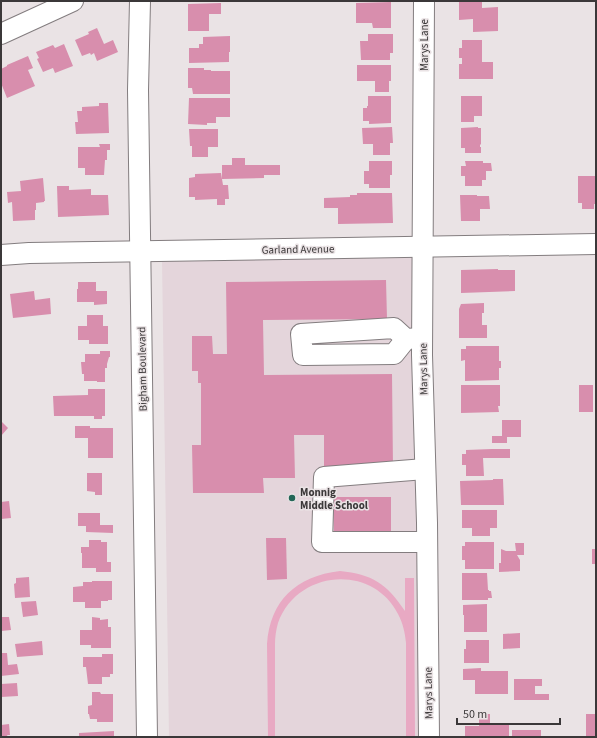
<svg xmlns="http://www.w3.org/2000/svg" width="597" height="738" font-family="'Source Sans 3',sans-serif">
<rect width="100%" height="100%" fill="#eae3e5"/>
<!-- built -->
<polygon fill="#e4d5db" points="415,257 421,737 169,737 162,260"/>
<!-- garden -->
<path fill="#e8a9c3" d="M340 571C372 574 387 584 405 611V578H414L415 737H406V643C405 633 403 623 398 614 372 563 297 570 278 623 276 630 275 637 275 644V737H268L267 644C270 601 296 576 340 571Z"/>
<!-- building -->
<g fill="#d88ead">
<polygon points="459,1 482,1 482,8 498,7 498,31 473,32 473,19 459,20"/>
<polygon points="391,2 391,28 373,28 372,23 356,23 356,3"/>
<polygon points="221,3 221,14 209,14 209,31 188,31 188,4"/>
<polygon points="97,28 104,44 113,40 118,52 97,61 94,53 91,55 90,53 82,56 75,40 89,34 88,32"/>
<polygon points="368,34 393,34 393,53 390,53 390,60 361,60 360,41 368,41"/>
<polygon points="230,36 230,52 229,52 229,62 189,63 189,48 199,48 199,44 203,44 203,37"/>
<polygon points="462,40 482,40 482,62 493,62 493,79 459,79 459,64 462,64 462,58 459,58 459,48 462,48"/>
<polygon points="64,44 73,66 55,73 53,68 43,72 37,59 39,58 36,52 53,45 55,48"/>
<polygon points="28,56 33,68 28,70 35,86 7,98 1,83 1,69 7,66 7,65"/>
<polygon points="357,65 391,65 391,81 389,81 389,92 375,92 375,81 357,81"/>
<polygon points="188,68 204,68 204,70 211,70 211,71 230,71 230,94 193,94 192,88 188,88"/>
<polygon points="368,96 391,96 391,123 369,124 369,121 363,121 363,108 367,108 367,106 368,106"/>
<polygon points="461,96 482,96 482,116 474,116 474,122 461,122"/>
<polygon points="189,98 230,98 230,117 216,117 216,123 207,123 207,125 188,124"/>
<polygon points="99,103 108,103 109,133 76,134 75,122 78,122 77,111 82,111 82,107 99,106"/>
<polygon points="392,127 393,143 390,143 390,155 373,155 373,144 363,144 362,128"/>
<polygon points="478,127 478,128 481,128 481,144 480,145 480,147 481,147 481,153 465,153 465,148 461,148 461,128"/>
<polygon points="189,129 218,129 218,147 208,147 208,157 192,157 192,146 190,146"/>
<polygon points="99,144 110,144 110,150 107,150 107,160 105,160 104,175 85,175 85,168 78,168 78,147 100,147"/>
<polygon points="232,158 245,158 245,165 280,165 280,175 264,175 264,178 222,179 222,165 232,165"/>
<polygon points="369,161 392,161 392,175 390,175 390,188 369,188 369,184 364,184 364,171 369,171"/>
<polygon points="465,161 483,161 483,163 491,163 492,171 486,171 486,180 482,180 482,186 465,186 465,176 461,176 461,166 466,166"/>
<polygon points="221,173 223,185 228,185 229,199 225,199 225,205 217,205 217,199 195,200 195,197 189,197 189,178 195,177 195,174"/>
<polygon points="578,176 595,176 596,177 596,204 594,204 594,209 582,209 582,203 578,203"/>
<polygon points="43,178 45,201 44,201 44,202 36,203 36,210 35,210 35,220 13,221 12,202 8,203 7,192 21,191 20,181"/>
<polygon points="57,186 69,186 69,190 91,189 91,195 108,195 109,215 58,217"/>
<polygon points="357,193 392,193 393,223 338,224 338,208 324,208 324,198 350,197 350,195 357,195"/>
<polygon points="460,195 477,195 477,196 489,196 490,209 480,209 480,221 461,221"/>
<polygon points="498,269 498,270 515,270 515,291 461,293 461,270"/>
<polygon points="386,280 387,319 263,320 264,375 392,374 393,469 324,469 324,435 294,435 295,478 263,478 264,493 193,493 192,445 201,445 201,383 198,383 198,371 192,371 192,336 212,336 213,354 227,354 226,282"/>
<polygon points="78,282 96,282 96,291 107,291 107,304 94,305 94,302 77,302 77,289 78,289"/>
<polygon points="34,291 35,300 50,298 51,314 13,318 10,294"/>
<polygon points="484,303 484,313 482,313 482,325 487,325 487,338 459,338 459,309 461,304"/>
<polygon points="87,315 103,315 103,326 108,326 108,344 89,344 89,340 78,340 78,326 87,326"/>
<polygon points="466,346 499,346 499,361 501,361 501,368 499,368 499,380 465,381 465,360 461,361 461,349 466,349"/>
<polygon points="100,351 110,351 110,357 109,357 107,364 107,368 105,368 105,382 97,382 97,381 84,381 84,374 82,374 81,362 85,362 85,354 100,354"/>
<polygon points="461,385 500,385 500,406 498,406 499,412 461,413"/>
<rect x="579" y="385" width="14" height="27"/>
<polygon points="88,389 105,389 105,416 102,416 102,419 94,419 94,416 54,416 53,396 88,395"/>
<polygon points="502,420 521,420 521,437 507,437 507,443 492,443 492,436 502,436"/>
<polygon points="1,421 8,428 1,436"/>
<polygon points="75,426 90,426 90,428 113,428 113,458 88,458 88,438 75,438"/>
<polygon points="492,449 510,449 510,458 483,458 484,476 466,476 466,465 462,465 462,454 466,454 466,450"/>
<polygon points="87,473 102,473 102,495 95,495 95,492 87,491"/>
<polygon points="493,479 503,479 504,505 461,505 460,481 493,480"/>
<polygon points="333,497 391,497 391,533 334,534"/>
<polygon points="9,501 11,518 1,519 1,502"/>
<polygon points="462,510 497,510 497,528 490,528 490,536 472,536 472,528 462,528"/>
<polygon points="78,513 100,513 100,525 113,525 113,533 86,532 86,526 78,526"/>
<polygon points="266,538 286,538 287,579 267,580"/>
<polygon points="89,540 101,540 101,542 107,542 107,562 111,562 111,572 96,572 96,568 82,568 82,553 81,553 81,547 89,547"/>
<polygon points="465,542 494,542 494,569 465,569 465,560 462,560 462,546 465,546"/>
<polygon points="515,543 524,543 524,555 517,555 520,560 520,571 499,572 499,563 501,563 501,549 506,551 516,551"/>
<rect x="592" y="549" width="4" height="15"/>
<polygon points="462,573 487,573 488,590 489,590 489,591 491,591 492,598 488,598 488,600 462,600"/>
<polygon points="29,577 30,597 15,598 14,584 16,583 16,578"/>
<polygon points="92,581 112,581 112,600 108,600 108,601 101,601 101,608 85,608 85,602 73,602 73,587 83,586 83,582 92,582"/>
<polygon points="36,601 38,615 23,617 21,602"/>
<polygon points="487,604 487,632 464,632 464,615 463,615 463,605"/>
<polygon points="1,617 9,617 11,630 1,631"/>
<polygon points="92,617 100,618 100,620 108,619 108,627 111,627 111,648 91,648 91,645 80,645 80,630 92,630"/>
<polygon points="520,633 520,648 503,649 503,634"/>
<polygon points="466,640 489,640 489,663 464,663 464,649 466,649"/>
<polygon points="42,641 43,655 17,657 15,644"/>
<polygon points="1,653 7,653 8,665 17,664 19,674 1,676"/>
<polygon points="102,654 113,654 113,674 110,674 110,677 102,677 102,684 88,684 86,667 83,667 83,657 102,657"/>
<polygon points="481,668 481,671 508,671 508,694 475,694 475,680 463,680 463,669"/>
<polygon points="514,679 542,679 542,686 535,686 535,694 549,694 549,700 514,700"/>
<polygon points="17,683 18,696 1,697 1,684"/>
<polygon points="92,692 100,692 101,694 113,694 113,722 97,722 97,719 90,719 89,714 88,714 88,706 92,705"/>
<polygon points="479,714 490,714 490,724 509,724 509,737 465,737 465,726 479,726"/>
<rect x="586" y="714" width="10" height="23"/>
<polygon points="9,724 10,735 7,735 8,737 1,737 1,725"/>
<rect x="512" y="730" width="29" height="7"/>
<polygon points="114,731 114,737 79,737 79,733"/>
</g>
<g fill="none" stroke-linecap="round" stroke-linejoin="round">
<defs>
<g id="minor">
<polyline points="140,1 138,90 147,737"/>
<polyline points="424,1 422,355 427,523 429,737"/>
<polyline points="1,34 73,1"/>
<polyline points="1,255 29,253 596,244"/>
<polyline points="406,339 394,328 301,334 303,355 394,354 406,339 422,338"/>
<polyline points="425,469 324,477 322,542 427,542"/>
</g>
</defs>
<!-- minor casing -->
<use href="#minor" stroke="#837d7f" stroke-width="22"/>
<!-- minor -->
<use href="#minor" stroke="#fff" stroke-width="20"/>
</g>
<!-- markers -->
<circle fill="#236657" stroke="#eae3e5" stroke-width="1.5" cx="292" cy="498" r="4"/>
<g text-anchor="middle" stroke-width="3" stroke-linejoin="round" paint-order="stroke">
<!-- street labels -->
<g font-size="11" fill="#3b3839" stroke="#eae3e5">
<text transform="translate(424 45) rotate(-90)" y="4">Marys Lane</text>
<text transform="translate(298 249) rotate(-1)" y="4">Garland Avenue</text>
<text transform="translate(142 369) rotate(-91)" y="4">Bigham Boulevard</text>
<text transform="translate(423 369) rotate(-91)" y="4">Marys Lane</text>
<text transform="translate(428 693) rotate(-91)" y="4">Marys Lane</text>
</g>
<!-- poi labels -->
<g font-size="11" font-weight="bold" fill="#3b3839" stroke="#eae3e5" text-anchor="start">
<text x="300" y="496">Monnig<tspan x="300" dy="13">Middle School</tspan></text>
</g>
</g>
<!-- border -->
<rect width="597" height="738" fill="none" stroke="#3b3839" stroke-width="4"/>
<!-- scale -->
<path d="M457 718v6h103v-6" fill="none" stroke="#3b3839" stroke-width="2"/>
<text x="463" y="718" font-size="12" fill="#3b3839" stroke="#eae3e5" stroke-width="3" paint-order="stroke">50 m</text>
</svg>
